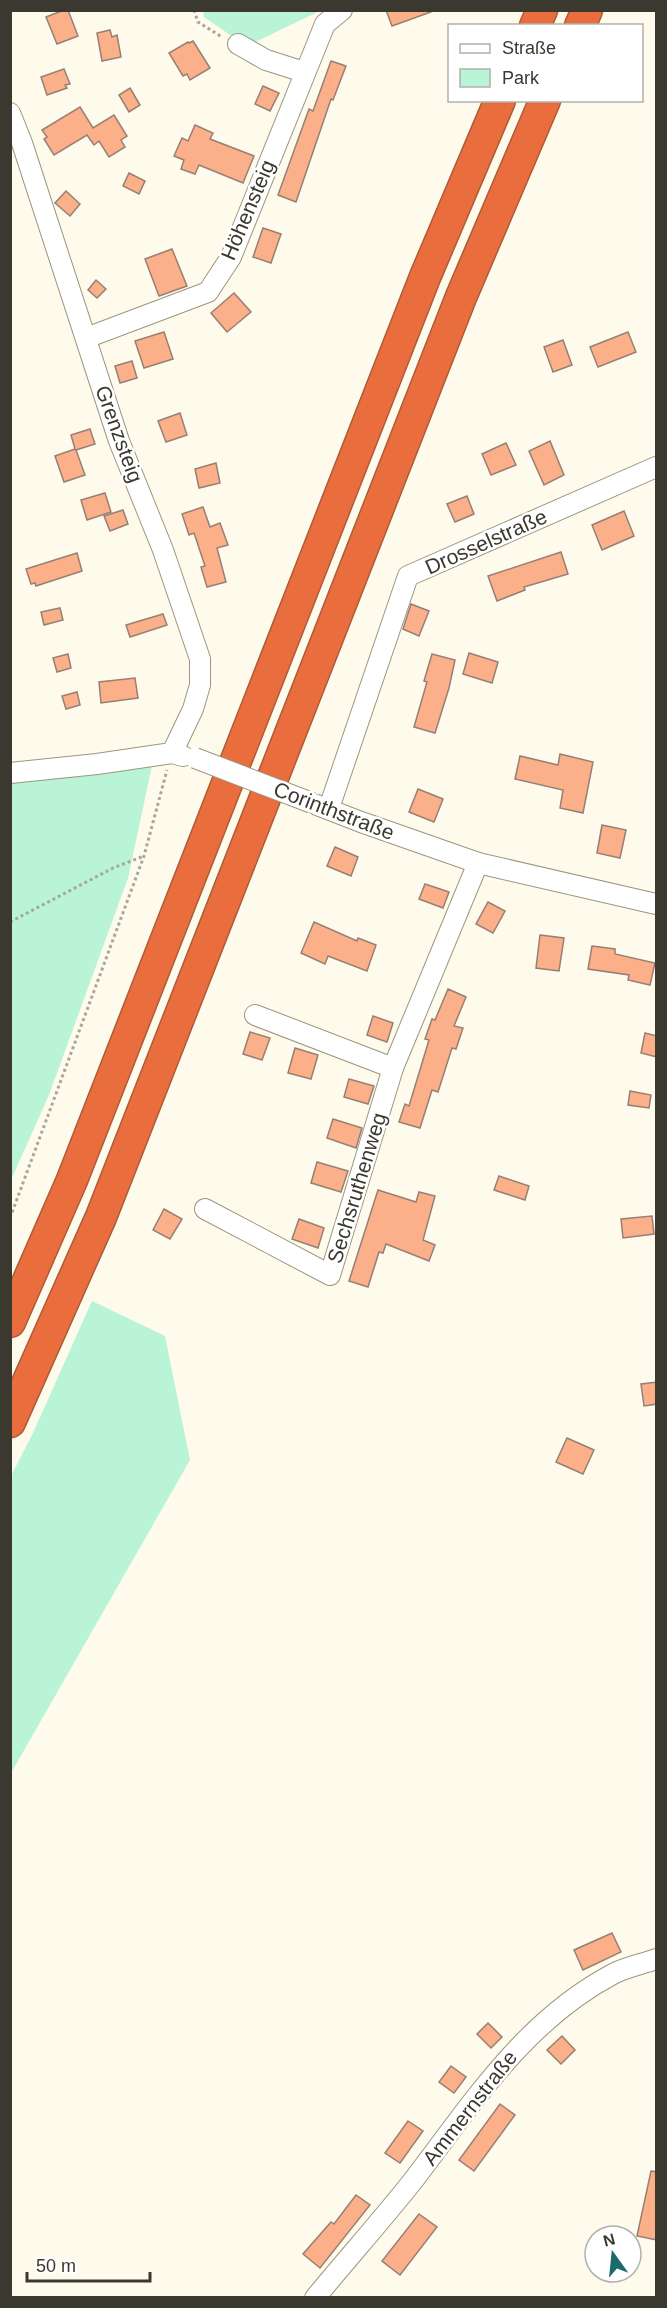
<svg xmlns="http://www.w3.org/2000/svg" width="667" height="2308" font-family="Helvetica,sans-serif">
<rect width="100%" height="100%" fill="#fefbec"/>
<!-- green -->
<g fill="#b8f4d5">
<polygon points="203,11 320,11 255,42 230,35 204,17"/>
<polygon points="153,761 128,878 49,1095 11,1180 11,782"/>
<polygon points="92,1301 165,1336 190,1460 11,1773 11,1476 33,1433"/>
</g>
<!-- building -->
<g fill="#fbb08a" stroke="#977f74" stroke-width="1.5">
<polygon points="64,10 68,10 78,36 57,44 46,17"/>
<polygon points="386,10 431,10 431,12 392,26"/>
<polygon points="110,30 112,37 117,35 121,57 102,61 97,33"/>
<polygon points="193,41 210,68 190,80 187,74 183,76 169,53 188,42 189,43"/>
<polygon points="331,61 346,66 333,100 331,99 296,202 278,195 309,109 313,111"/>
<polygon points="64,69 70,84 65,85 67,88 47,95 41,77"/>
<polygon points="263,86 279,93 270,111 255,104"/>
<polygon points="130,88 140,105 129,112 119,95"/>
<polygon points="80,107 93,128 114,115 127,136 121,140 125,147 109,157 99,141 94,145 87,135 54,155 44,139 47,137 42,130"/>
<polygon points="195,125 213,133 210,139 254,156 243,183 199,165 195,174 181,169 184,160 174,156 182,138 188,141"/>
<polygon points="129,173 145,181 139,194 123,186"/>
<polygon points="66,191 80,204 70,216 55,203"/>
<polygon points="263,228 281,234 271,263 253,257"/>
<polygon points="172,249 187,286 159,296 145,259"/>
<polygon points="96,280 106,289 97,298 88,290"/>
<polygon points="234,293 251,312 227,332 211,313"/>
<polygon points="164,332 173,359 144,368 135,341"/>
<polygon points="628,332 636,352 598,367 590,347"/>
<polygon points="563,340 572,365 553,372 544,347"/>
<polygon points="132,361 137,378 120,383 115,366"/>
<polygon points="180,413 187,435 166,442 158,421"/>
<polygon points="90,429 95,444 76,450 85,475 64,482 55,456 75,449 71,435"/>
<polygon points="550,441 564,475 544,485 529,451"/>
<polygon points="506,443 516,465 491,475 482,454"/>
<polygon points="216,463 220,483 199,488 195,469"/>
<polygon points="105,493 111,512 87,520 81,500"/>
<polygon points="467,496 474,514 455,522 447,504"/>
<polygon points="203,507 210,527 220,523 228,545 217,548 226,582 207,587 201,567 205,566 194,533 189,535 182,514"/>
<polygon points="123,510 128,524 110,531 104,516"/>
<polygon points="624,511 634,536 602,550 592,525"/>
<polygon points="561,552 568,574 524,587 525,590 497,601 488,576"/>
<polygon points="77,553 82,571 36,586 35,583 31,584 26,569"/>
<polygon points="411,604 429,611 419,636 403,629"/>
<polygon points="60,608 63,620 44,625 41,612"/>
<polygon points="163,614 167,625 130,637 126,625"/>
<polygon points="469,653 498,662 492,683 463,674"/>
<polygon points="68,654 71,668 57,672 53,658"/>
<polygon points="432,654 455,660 449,688 435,733 414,727 427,682 424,681"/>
<polygon points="135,678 138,698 101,703 99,682"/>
<polygon points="77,692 80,705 66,709 62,696"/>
<polygon points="560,754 593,762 583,813 560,808 563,790 515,779 520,756 558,765"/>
<polygon points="418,789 443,799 434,822 409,812"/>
<polygon points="602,825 626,830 620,858 597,853"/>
<polygon points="335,847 358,857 351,876 327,866"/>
<polygon points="425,884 449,892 443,908 419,899"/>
<polygon points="488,902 505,911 493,933 476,924"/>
<polygon points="314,922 357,941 358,938 376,945 367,971 328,956 325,964 301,953"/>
<polygon points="540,935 564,938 559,971 536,968"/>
<polygon points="592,946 615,949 615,954 655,963 650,985 628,980 629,975 588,969"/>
<polygon points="448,989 466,997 454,1026 463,1028 456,1049 452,1048 438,1092 432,1090 420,1128 399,1122 405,1104 409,1106 429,1040 425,1039 432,1019 435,1020"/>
<polygon points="373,1016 393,1023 387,1042 367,1035"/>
<polygon points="250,1032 270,1038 262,1060 243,1054"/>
<polygon points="645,1033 657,1036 657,1057 641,1053"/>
<polygon points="295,1048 318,1055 311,1079 288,1073"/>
<polygon points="349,1079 374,1086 368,1104 344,1097"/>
<polygon points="630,1091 651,1095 649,1108 628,1105"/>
<polygon points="333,1119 362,1128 356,1148 327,1138"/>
<polygon points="317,1162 348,1171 341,1192 311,1183"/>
<polygon points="499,1176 529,1186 525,1200 494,1190"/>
<polygon points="378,1190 416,1202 419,1192 435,1196 423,1240 435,1245 429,1261 386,1244 383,1253 379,1252 368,1287 349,1281"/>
<polygon points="164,1209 182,1219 170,1239 153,1230"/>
<polygon points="652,1216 654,1234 623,1238 621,1219"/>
<polygon points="299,1219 324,1228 318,1248 292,1239"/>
<polygon points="657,1382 657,1404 644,1406 641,1384"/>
<polygon points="567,1438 594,1450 583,1474 556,1462"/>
<polygon points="612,1933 621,1952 583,1970 574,1950"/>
<polygon points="488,2023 502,2037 491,2048 477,2034"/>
<polygon points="562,2036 575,2050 561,2064 547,2050"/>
<polygon points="451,2066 466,2077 454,2093 439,2082"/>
<polygon points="500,2104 515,2115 474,2171 459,2160"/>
<polygon points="408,2121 423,2131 400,2163 385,2153"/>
<polygon points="651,2171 657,2172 657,2240 637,2236"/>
<polygon points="356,2195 370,2205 320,2268 303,2254 331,2222 334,2224"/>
<polygon points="419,2214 437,2227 400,2275 382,2261"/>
</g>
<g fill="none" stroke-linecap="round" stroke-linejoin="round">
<defs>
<g id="minor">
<polyline points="238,44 266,60 304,72"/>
<polyline points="10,113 22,143 119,441 163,550 200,659 200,685 193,709 172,753"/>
<polyline points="86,338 208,292 231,257 325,24 342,10"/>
<polyline points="10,773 97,764 172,753 183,756"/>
<polyline points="317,805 361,822 478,863 656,904"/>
<polyline points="329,808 408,576 656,467"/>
<polyline points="255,1015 393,1068"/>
<polyline points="205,1209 330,1275 393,1068 478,863"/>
<path d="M315 2298C347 2259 381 2221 412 2182 472 2104 524 2021 613 1974 626 1967 643 1964 656 1959"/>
</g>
<g id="highway">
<polyline points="535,26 542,10"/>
<polyline points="580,26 587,10"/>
<polyline points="10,1322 72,1180 425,277 500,100"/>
<polyline points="10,1422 101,1217 461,297 545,100"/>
</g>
</defs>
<!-- minor casing -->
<use href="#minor" stroke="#9c967f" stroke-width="22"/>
<!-- highway casing -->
<use href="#highway" stroke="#ad5b38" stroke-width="33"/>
<!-- path -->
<g stroke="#a9a79a" stroke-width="3" stroke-dasharray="3 3" stroke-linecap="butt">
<polyline points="194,10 198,22 222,37"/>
<polyline points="10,922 113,868 144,856"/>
<polyline points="10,1218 144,856 167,770"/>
</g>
<!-- minor -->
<use href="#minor" stroke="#fff" stroke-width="20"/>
<!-- highway -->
<use href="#highway" stroke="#ea6e3d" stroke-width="30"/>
<defs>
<polyline id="minor-bridge" points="195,758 312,803"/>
</defs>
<!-- minor-bridge casing -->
<use href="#minor-bridge" stroke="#9c967f" stroke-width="22" stroke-linecap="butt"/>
<!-- minor-bridge -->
<use href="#minor-bridge" stroke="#fff" stroke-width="20"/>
</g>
<g text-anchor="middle" stroke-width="5" stroke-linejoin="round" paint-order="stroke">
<!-- street labels -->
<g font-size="21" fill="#3b392f" stroke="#fff">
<text transform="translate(248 210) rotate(-67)" y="7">Höhensteig</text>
<text transform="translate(119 434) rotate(70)" y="7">Grenzsteig</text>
<text transform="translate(486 542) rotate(-24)" y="7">Drosselstraße</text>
<text transform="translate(334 811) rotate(21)" y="7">Corinthstraße</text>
<text transform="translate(357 1188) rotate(-73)" y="7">Sechsruthenweg</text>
<text transform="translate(470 2108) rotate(-52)" y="7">Ammernstraße</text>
</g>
</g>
<!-- border -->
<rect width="667" height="2308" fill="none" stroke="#3b392f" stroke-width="24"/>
<!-- legend -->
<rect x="448" y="24" width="195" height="78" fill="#ffffff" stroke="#b1b0ac" stroke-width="1.5"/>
<rect x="460" y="44" width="30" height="9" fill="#ffffff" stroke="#b1b0ac" stroke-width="1.5"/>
<text x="502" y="54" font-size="18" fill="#3b392f">Straße</text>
<rect x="460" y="69" width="30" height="18" fill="#b8f4d5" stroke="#b1b0ac" stroke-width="1.5"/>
<text x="502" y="84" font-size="18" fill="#3b392f">Park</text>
<!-- north arrow -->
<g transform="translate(613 2254) rotate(345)"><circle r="28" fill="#ffffff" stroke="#b1b0ac" stroke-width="1.5"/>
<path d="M0-4.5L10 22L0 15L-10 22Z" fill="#1d6a6d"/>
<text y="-9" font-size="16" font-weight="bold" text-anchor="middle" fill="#3b392f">N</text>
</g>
<!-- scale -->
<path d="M27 2272v9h123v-9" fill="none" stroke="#3b392f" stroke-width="3"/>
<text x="36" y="2272" font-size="18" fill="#3b392f" stroke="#ffffff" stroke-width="4.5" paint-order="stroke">50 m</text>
</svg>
